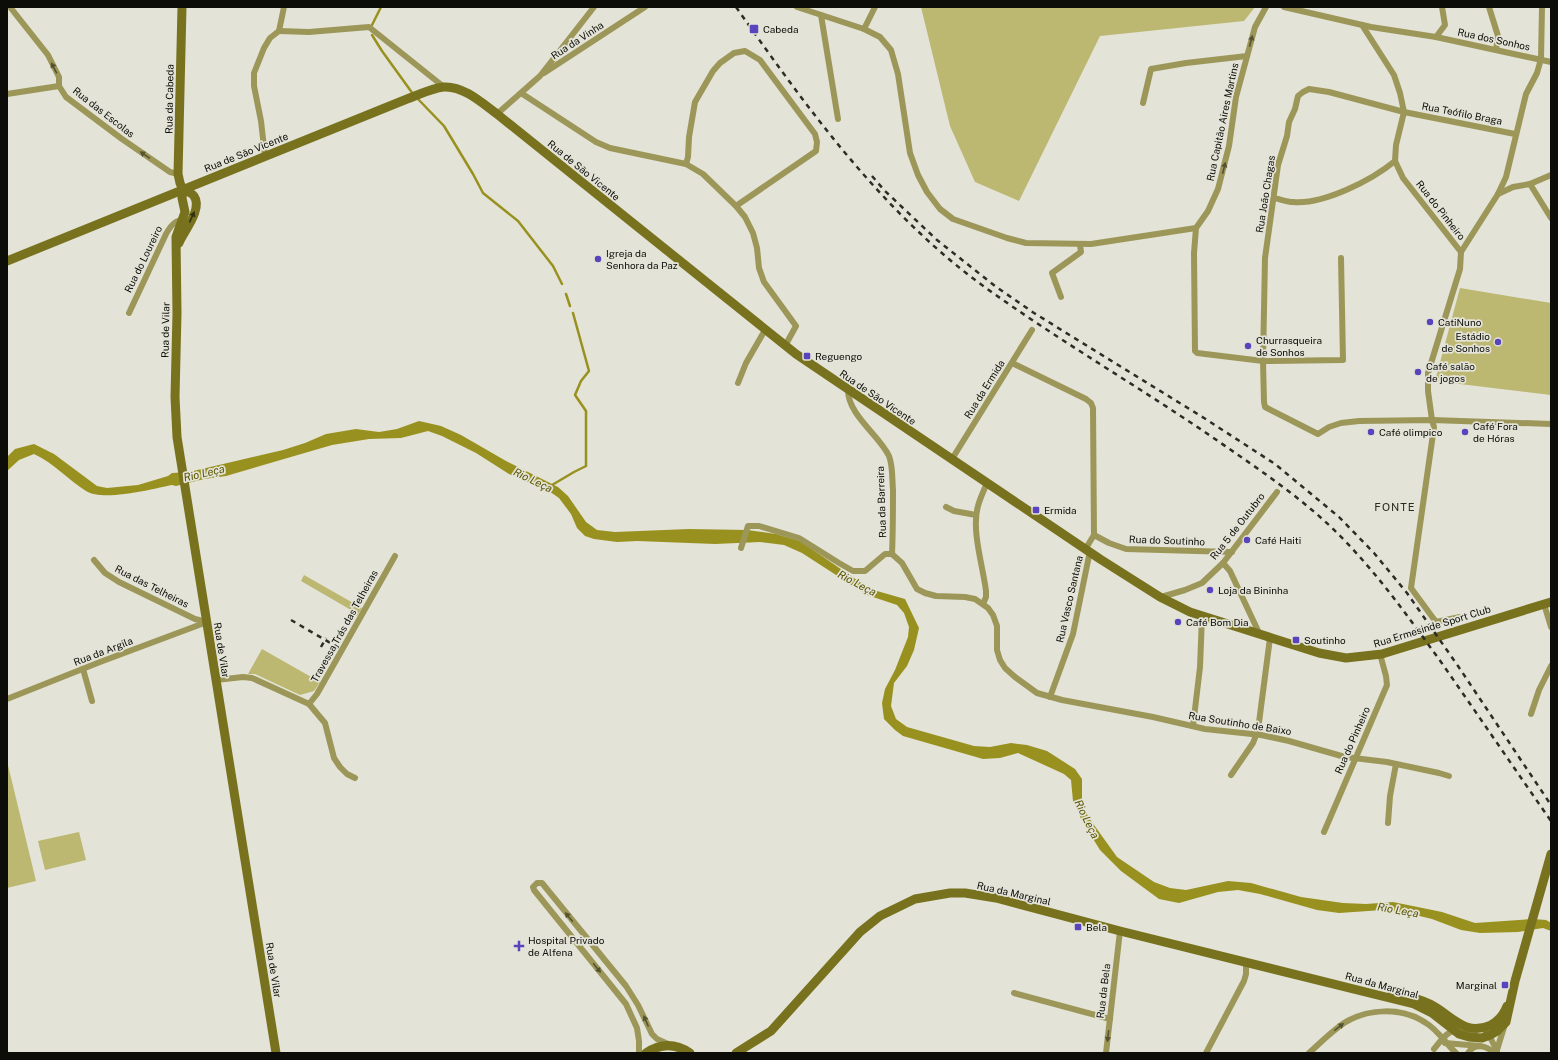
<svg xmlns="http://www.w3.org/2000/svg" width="1558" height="1060" font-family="'Public Sans',sans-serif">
<rect width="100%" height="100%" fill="#e3e3d7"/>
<!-- green -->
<g fill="#bcb771">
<polygon points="921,7 1255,7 1244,21 1100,36 1019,201 975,182 950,126"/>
<polygon points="1460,288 1551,303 1551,395 1435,381"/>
<polygon points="304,575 362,608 357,616 353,616 351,610 301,581"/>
<polygon points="262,649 320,682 314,691 300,695 255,674 248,674"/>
<polygon points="7,761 36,881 7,888"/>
<polygon points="79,832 86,860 45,870 38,841"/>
</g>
<!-- water -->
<path fill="#99911f" d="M419 421 441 426 461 435 506 461 558 487 568 496 586 522 597 530 615 532 689 529 747 530 776 534 800 541 870 589 905 599 919 628 914 650 907 666 894 683 891 706 896 719 907 727 974 746 990 747 1011 743 1027 745 1047 751 1075 769 1082 779V804L1089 818 1117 857 1154 882 1170 888 1186 890 1228 881 1251 883 1301 897 1343 903 1366 904 1393 902 1442 912 1475 923 1533 919 1546 920 1551 923V931L1543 928 1518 932 1480 933 1461 930 1432 919 1407 913 1383 910 1339 913 1317 910 1260 894 1238 890 1218 892 1179 903 1159 899 1121 871 1100 850 1082 821 1073 801 1071 780 1064 774 1018 753 1000 758 983 759 903 736 895 730 884 719 882 703 885 689 895 670 908 637 909 627 904 613 897 605 867 595 802 553 784 545 760 542 715 544 637 541 617 542 594 539 585 536 577 528 571 514 559 498 546 489 509 474 476 453 442 436 428 431 401 438 369 439 332 445 226 476 204 479 176 486 172 485C152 489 103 502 86 491 68 480 54 463 34 454L19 460 7 471V457L15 449 34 444 54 454 97 486 107 488 138 485 168 476 172 473 189 472 283 450 305 443 326 434 356 429 379 432 397 429Z"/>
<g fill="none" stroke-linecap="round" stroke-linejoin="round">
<!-- stream -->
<g stroke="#99911f" stroke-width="2.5">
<polyline points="372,25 381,7"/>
<polyline points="372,35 382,51 413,94"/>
<polyline points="416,97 444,126 473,174 483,193 518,221 553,266 562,284"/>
<polyline points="566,294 570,306"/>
<polyline points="552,485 574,472 586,466 586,411 575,395 581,381 589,371 573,313"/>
</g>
<!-- street -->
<g stroke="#9c9759" stroke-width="6">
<polyline points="10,7 48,55 59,77 59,86 66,97 122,139 170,172 178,174"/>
<polyline points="797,7 864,29"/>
<polyline points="875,7 864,29 880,37 891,50 898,74 910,153 918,175 927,192 940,209 953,219 1007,238 1026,243 1091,244 1196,228"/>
<polyline points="1266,7 1255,27 1236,97 1229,146 1218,189 1208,211 1196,228 1194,253 1195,351 1197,353 1263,361 1343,360 1341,258"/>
<polyline points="1284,7 1371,27 1436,37 1551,62"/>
<polyline points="1489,7 1498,36 1496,50"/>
<polyline points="821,15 838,119"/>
<polyline points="1362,25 1394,75 1400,93 1404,112 1396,145 1395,161 1403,178 1461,252 1460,269 1428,373 1428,391 1432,420 1434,427 1411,588 1436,622 1460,617"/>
<polyline points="279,31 309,32 369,27 444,87"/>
<polyline points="1436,37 1445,25 1442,7"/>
<polyline points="544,73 645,7"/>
<polyline points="521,93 596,142 610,148 686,164 703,174 736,206 745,217 753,233 757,248 759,268 764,282 796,326 785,346"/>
<polyline points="7,94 59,86"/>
<polyline points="1143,103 1151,69 1186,63 1247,56"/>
<polyline points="497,114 540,76 594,7"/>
<polyline points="1515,134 1404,112 1329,92 1309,89 1303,92 1298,96 1295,109 1289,122 1287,136 1278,165 1265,258 1263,361 1264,402 1265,407 1318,434 1329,427 1341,423 1359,421 1432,420 1551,424"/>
<polyline points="265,156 261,121 254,86 254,73 264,48 270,38 279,31 284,7"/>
<polyline points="686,164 688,157 689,137 695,102 713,71 720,63 734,53 745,51 760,60 815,134 817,142 816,151 736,206"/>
<polyline points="1530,184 1551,218"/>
<polyline points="1498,194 1513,187 1530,184 1551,175"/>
<path d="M1274 198C1280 199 1287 202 1293 202 1323 205 1372 180 1395 161"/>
<polyline points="1461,252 1498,194 1506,177 1526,94 1537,73 1541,59 1542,7"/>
<polyline points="1061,297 1052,273 1081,252 1080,245"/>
<path d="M129 313 166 234C170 227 174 221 182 220"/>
<polyline points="1012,363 1086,399 1091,403 1093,408 1094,535"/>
<polyline points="738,383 746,363 765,330"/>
<path d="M848 390C848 415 879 435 889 456 893 466 892 479 893 490 893 511 893 532 892 554"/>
<polyline points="952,459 1032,330"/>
<polyline points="946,507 954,511 976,515"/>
<polyline points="1094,535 1109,543 1126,549 1232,552"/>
<polyline points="741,548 748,526 759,526 799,538 839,563 853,571 865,571 885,554 892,554"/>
<polyline points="1086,548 1094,535"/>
<polyline points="892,554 902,563 917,589 925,593 936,596 965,597 975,599 988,608 993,615 997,626 997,650 1000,660 1005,668 1015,677 1037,693 1062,700 1153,717 1205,729 1261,735 1289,741 1345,757 1387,762 1439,773 1449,776"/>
<polyline points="94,560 105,573 119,582 195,619 207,622"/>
<polyline points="1223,563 1230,571 1260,635"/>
<polyline points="1161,597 1185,590 1202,583 1223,563 1277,492"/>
<path d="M983 604 986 597V591C983 566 971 530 978 506 980 498 984 490 987 483"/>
<polyline points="1544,604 1551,627"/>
<polyline points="83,669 92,701"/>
<polyline points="216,680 243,677 252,678 309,704 325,723 334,758 340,767 347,774 355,778"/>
<polyline points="1050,697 1073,634 1090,551"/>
<polyline points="7,699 100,662 207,622"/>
<polyline points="309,704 317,694 395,556"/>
<polyline points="1531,714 1539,690 1551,666"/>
<polyline points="1193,726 1200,667 1202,617"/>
<polyline points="1231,775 1253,743 1258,730 1270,638"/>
<polyline points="1388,823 1390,796 1396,764"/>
<polyline points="1324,832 1387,685 1386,676 1380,654"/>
<polyline points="1014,993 1110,1019"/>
<polyline points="1486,1033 1491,1039 1497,1051"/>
<polyline points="1445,1043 1480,1046"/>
<path d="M1434 1049C1440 1042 1448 1029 1459 1030 1465 1030 1468 1032 1474 1029"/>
<polyline points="639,1053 639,1041 637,1028 626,1004 534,890 533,887 537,883 542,883 626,986 638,1005 652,1034 657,1039 668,1044"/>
<polyline points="1106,1053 1120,931"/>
<polyline points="1206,1053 1244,981 1246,974 1246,963"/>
<path d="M1309 1053C1320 1043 1332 1031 1344 1023 1368 1008 1402 1007 1426 1023 1438 1030 1446 1044 1456 1053"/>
<path d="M1468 1053C1475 1042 1486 1046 1495 1053"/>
<polyline points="1496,1053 1505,1024"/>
</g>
<!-- secondary -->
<g stroke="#78721f" stroke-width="9">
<polyline points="182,7 178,174 180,183 183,190"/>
<polyline points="183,190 182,198 185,212 176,237 177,313 175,397 177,437 276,1053"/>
<path d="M179 243C184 231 203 209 194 196 192 193 186 191 183 190"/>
<path d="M7 261 407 99C418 95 432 88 444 87 464 86 482 103 497 114L796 354 1100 559 1160 597 1190 612 1319 653 1346 658 1382 654 1551 602"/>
<path d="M1392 993C1406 996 1418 998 1430 1004 1452 1015 1464 1037 1491 1025 1498 1021 1504 1014 1507 1006"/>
<path d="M646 1053C661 1043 675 1043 690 1053"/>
<polyline points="736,1053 771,1031 860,932 880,916 915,899 950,893 965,893 996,898 1120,931 1414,1004 1432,1013 1459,1034 1469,1037 1482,1038 1490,1035 1497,1031 1506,1022 1515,981 1551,854"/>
</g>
<!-- rail -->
<g stroke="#2d2d28" stroke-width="2.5" stroke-dasharray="5 5" stroke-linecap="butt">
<path d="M736 7C810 112 886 218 993 293 1069 347 1151 394 1228 448 1263 472 1299 497 1330 526 1373 567 1407 615 1441 662 1478 715 1514 768 1551 821"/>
<polyline points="872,176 885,191 937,240 995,286 1034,313 1204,418 1275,464 1339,517 1374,553 1407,593 1458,666 1551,805"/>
<polyline points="291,620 339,648"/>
<polyline points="321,647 326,638"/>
</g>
</g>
<!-- one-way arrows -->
<defs><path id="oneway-solid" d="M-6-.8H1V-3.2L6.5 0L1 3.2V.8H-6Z"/></defs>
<g fill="#545230">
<use href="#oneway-solid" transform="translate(1251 41) rotate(-75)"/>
<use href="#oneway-solid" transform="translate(54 68) rotate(-118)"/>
<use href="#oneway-solid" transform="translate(145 155) rotate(-146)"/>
<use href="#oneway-solid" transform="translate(1224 168) rotate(-76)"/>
<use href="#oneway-solid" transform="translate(569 917) rotate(-129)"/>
<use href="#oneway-solid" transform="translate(597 968) rotate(51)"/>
<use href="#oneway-solid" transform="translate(646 1021) rotate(-114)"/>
<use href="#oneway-solid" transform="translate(1339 1027) rotate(-38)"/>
<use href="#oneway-solid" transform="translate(1108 1036) rotate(97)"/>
</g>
<use fill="#323010" href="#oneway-solid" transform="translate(192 217) rotate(-65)"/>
<!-- markers -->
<g fill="#5944bd" stroke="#e3e3d7" stroke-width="1.5">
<rect x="749" y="24" width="10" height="10" rx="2"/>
<circle cx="598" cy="259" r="4"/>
<circle cx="1430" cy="322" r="4"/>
<circle cx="1498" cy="342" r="4"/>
<circle cx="1248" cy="346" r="4"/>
<rect x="803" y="352" width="8" height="8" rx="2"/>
<circle cx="1418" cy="372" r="4"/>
<circle cx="1371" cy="432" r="4"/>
<circle cx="1465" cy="432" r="4"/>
<rect x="1032" y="506" width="8" height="8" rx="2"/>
<circle cx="1247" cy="540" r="4"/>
<circle cx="1210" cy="590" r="4"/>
<circle cx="1178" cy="622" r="4"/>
<rect x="1292" y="636" width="8" height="8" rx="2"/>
<rect x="1074" y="923" width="8" height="8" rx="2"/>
<path d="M517 940h4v4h4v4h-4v4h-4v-4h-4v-4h4z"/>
<rect x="1501" y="981" width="8" height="8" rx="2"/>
</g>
<g text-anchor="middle" stroke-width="3.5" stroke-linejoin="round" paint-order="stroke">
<!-- poi labels -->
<g font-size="10" fill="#0c0c08" stroke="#e3e3d7" text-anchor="start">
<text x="763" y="33">Cabeda</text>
<text x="606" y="257">Igreja da<tspan x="606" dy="12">Senhora da Paz</tspan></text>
<text x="1438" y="326">CatiNuno</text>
<text x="1490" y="340" text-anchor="end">Estádio<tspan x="1490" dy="12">de Sonhos</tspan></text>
<text x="1256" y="344">Churrasqueira<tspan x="1256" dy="12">de Sonhos</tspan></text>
<text x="815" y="360">Reguengo</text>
<text x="1426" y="370">Café salão<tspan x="1426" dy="12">de jogos</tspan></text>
<text x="1473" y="430">Café Fora<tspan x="1473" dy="12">de Hóras</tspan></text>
<text x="1379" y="436">Café olimpico</text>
<text x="1044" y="514">Ermida</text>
<text x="1255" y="544">Café Haiti</text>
<text x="1218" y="594">Loja da Bininha</text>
<text x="1186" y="626">Café Bom Dia</text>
<text x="1304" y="644">Soutinho</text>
<text x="1086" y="931">Bela</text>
<text x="528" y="944">Hospital Privado<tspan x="528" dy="12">de Alfena</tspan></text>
<text x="1497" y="989" text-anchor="end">Marginal</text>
</g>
<!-- street labels -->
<g font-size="10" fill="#0c0c08" stroke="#e3e3d7">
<text transform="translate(1494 39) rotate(12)" y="4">Rua dos Sonhos</text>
<text transform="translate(577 40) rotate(-33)" y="4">Rua da Vinha</text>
<text transform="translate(169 99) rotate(-89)" y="4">Rua da Cabeda</text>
<text transform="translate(104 112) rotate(38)" y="4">Rua das Escolas</text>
<text transform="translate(1462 113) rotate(11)" y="4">Rua Teófilo Braga</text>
<text transform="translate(1222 122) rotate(-78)" y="4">Rua Capitão Aires Martins</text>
<text transform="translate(246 152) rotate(-22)" y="4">Rua de São Vicente</text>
<text transform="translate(584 170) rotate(39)" y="4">Rua de São Vicente</text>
<text transform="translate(1265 194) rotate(-81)" y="4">Rua João Chagas</text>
<text transform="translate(1441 210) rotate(52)" y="4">Rua do Pinheiro</text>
<text transform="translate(143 259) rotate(-64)" y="4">Rua do Loureiro</text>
<text transform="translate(165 330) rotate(-89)" y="4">Rua de Vilar</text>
<text transform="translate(984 389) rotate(-58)" y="4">Rua da Ermida</text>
<text transform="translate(878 397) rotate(34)" y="4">Rua de São Vicente</text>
<text transform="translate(881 502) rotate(-92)" y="4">Rua da Barreira</text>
<text transform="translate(1237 526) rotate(-52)" y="4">Rua 5 de Outubro</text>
<text transform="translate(1167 540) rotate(2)" y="4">Rua do Soutinho</text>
<text transform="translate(152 586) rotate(27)" y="4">Rua das Telheiras</text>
<text transform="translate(1069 599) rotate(-77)" y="4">Rua Vasco Santana</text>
<text transform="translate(344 626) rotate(-61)" y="4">Travessa Trás das Telheiras</text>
<text transform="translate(1432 626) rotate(-17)" y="4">Rua Ermesinde Sport Club</text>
<text transform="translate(222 650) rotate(81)" y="4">Rua de Vilar</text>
<text transform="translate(103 651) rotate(-21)" y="4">Rua da Argila</text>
<text transform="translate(1240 723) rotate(9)" y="4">Rua Soutinho de Baixo</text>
<text transform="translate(1352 740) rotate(-66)" y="4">Rua do Pinheiro</text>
<text transform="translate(1014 893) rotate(13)" y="4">Rua da Marginal</text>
<text transform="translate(274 970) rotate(81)" y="4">Rua de Vilar</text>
<text transform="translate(1382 985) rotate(15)" y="4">Rua da Marginal</text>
<text transform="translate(1103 991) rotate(-83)" y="4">Rua da Bela</text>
</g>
<!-- water labels -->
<g font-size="11" font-style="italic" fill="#595300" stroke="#e3e3d7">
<text transform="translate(204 473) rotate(-13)" y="4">Rio Leça</text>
<text transform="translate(533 480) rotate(26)" y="4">Rio Leça</text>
<text transform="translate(857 583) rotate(28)" y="4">Rio Leça</text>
<text transform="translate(1087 819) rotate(64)" y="4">Rio Leça</text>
<text transform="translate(1398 910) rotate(10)" y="4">Rio Leça</text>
</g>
<!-- neighbourhood labels -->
<g font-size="11" letter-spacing="1" fill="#2a2a21" stroke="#e3e3d7">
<text x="1395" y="511">FONTE</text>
</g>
</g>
<!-- border -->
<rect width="1558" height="1060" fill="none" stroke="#0c0c08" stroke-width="16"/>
</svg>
